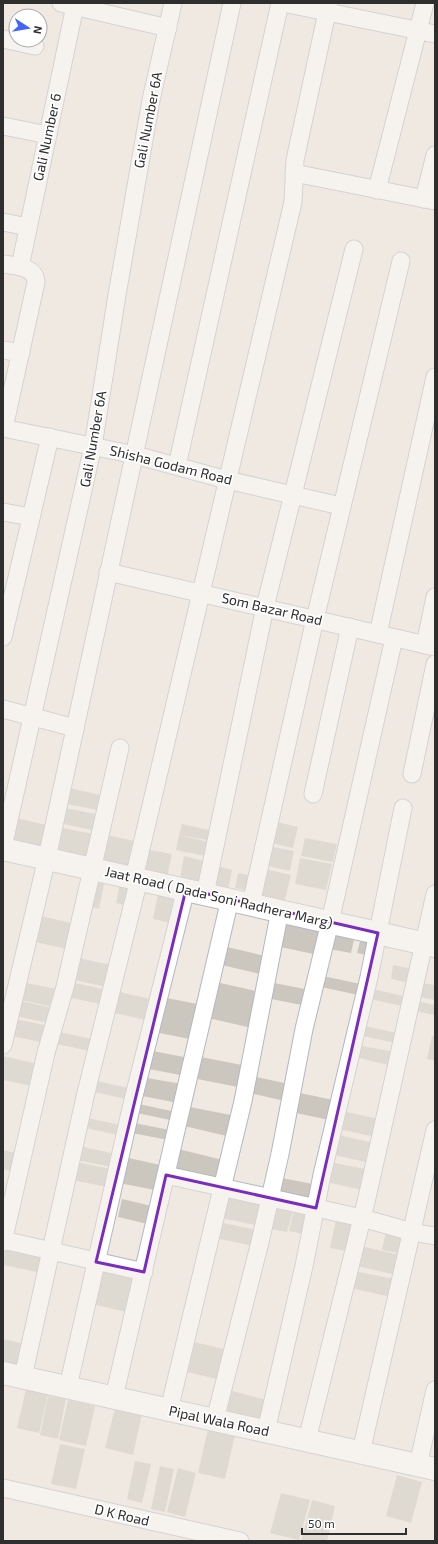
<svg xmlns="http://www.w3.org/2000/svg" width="438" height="1544" font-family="'Exo 2',sans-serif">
<rect width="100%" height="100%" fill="#efe9e1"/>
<!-- building -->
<g fill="#cbc7bf">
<polygon points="65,787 105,796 102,811 62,803"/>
<polygon points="61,807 100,815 97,831 58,823"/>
<polygon points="16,818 51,826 46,850 10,843"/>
<polygon points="272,821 298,827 293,848 267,842"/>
<polygon points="182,824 214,831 213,841 179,835"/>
<polygon points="58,827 93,834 89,857 53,850"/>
<polygon points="102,834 139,842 134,867 96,859"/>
<polygon points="179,835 213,843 210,857 176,850"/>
<polygon points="305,838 337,844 333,862 301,856"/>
<polygon points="267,846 294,851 290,871 263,865"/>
<polygon points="145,849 172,854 167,877 141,871"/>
<polygon points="184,856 204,861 200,883 180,879"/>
<polygon points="300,858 332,864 326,890 295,884"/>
<polygon points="213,865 232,870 228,890 208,886"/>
<polygon points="265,869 291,875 284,904 259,898"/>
<polygon points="238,873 249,875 246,890 235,888"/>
<polygon points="90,877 105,880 99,909 84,905"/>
<polygon points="120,883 132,885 128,906 116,903"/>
<polygon points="158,894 181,899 176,924 153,919"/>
<polygon points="36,915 76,924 71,950 31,941"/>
<polygon points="282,919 323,929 318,955 276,946"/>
<polygon points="333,930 355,935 351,953 329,949"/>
<polygon points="361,938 375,941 371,956 357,953"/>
<polygon points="227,947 265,956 260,974 222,965"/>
<polygon points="74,957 116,966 111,988 69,979"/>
<polygon points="393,965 413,969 410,983 391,979"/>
<polygon points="323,976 365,985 363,996 321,987"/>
<polygon points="21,982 62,990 58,1008 17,999"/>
<polygon points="70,982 108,990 105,1005 67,997"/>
<polygon points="216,982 260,992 252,1028 208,1018"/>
<polygon points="269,982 310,990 307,1006 266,998"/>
<polygon points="422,983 435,985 435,1000 419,997"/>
<polygon points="368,988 408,997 406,1007 366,998"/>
<polygon points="115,991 155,1000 150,1021 110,1012"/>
<polygon points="161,997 203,1005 195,1040 154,1032"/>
<polygon points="17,1000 53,1008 49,1023 14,1016"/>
<polygon points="417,1001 435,1005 435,1015 415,1011"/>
<polygon points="11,1018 49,1026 45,1043 7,1035"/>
<polygon points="360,1025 402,1034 400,1044 358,1035"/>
<polygon points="55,1031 96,1040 94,1052 52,1043"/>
<polygon points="432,1036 435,1036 435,1061 427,1059"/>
<polygon points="357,1045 395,1052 392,1066 355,1057"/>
<polygon points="148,1050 189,1058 185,1076 144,1068"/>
<polygon points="3,1056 42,1065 37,1087 3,1080"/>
<polygon points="196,1056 247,1066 243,1088 192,1078"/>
<polygon points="252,1076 289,1084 285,1101 249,1093"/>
<polygon points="141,1077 182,1084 178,1103 137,1095"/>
<polygon points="96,1081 134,1089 131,1100 94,1092"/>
<polygon points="295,1092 338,1101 334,1121 291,1112"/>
<polygon points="134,1103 176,1112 175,1121 132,1112"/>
<polygon points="185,1106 236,1116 231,1137 180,1125"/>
<polygon points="342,1111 379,1119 376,1137 338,1129"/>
<polygon points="87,1118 125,1126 123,1136 85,1128"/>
<polygon points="129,1122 170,1130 168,1140 127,1132"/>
<polygon points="334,1134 374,1143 370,1163 330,1154"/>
<polygon points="79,1146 120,1155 117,1168 76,1160"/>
<polygon points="178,1149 223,1160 219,1179 173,1168"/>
<polygon points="3,1150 20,1154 16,1172 3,1169"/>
<polygon points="124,1157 165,1166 160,1191 119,1183"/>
<polygon points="76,1162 116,1170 112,1188 72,1180"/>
<polygon points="330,1162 371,1170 367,1191 326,1182"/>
<polygon points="282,1178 318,1185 315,1203 278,1195"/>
<polygon points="225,1195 264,1203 259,1226 221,1218"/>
<polygon points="122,1199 156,1207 152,1225 118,1217"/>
<polygon points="271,1206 293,1211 287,1232 266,1228"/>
<polygon points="294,1211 313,1215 308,1235 289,1231"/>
<polygon points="336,1219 357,1223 351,1252 330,1248"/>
<polygon points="219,1222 257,1230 254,1246 215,1238"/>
<polygon points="386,1231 407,1235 403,1254 382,1250"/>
<polygon points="361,1246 400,1255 396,1275 357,1266"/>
<polygon points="5,1248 45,1256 42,1273 3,1265"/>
<polygon points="98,1270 135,1278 127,1312 91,1304"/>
<polygon points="354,1271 394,1279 391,1297 351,1288"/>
<polygon points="3,1339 25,1344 18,1373 3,1369"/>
<polygon points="190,1341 228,1350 221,1380 183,1371"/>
<polygon points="26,1389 48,1394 39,1433 17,1428"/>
<polygon points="229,1390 270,1401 263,1427 222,1416"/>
<polygon points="48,1396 66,1399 58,1439 40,1435"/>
<polygon points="68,1400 95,1406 86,1446 59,1440"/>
<polygon points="115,1408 142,1414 133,1455 105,1448"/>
<polygon points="208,1429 235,1435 225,1479 198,1473"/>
<polygon points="60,1444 85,1449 76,1489 51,1484"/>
<polygon points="135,1461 151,1464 142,1503 127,1499"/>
<polygon points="160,1466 174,1469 165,1512 151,1509"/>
<polygon points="178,1468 196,1473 185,1517 167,1512"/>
<polygon points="397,1475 422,1482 411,1523 386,1516"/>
<polygon points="281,1493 310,1500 299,1540 270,1533"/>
<polygon points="312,1500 335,1506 327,1541 301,1541"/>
</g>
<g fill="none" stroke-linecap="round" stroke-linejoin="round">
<defs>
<g id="street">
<polyline points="61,3 168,28"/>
<polyline points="283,3 435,34"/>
<polyline points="3,39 35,46"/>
<polyline points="3,126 48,135"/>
<polyline points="294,173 435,201"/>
<polyline points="377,190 425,3"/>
<polyline points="424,199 435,155"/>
<polyline points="3,222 28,227"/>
<path d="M3 264C15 266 35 266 36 282L4 428"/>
<polyline points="22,267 21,262 75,6"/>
<polyline points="3,350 21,353"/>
<polyline points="3,428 135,455 227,480 341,506"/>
<polyline points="177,466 280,3"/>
<polyline points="3,512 31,517"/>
<polyline points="108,572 435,647"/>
<polyline points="378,634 435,377"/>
<polyline points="3,637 50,437"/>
<polyline points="425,645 435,597"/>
<polyline points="3,709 75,728"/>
<polyline points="412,774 435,664"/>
<polyline points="313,794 350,627"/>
<polyline points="3,847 93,446 117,295 151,100 173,3"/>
<polyline points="134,878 293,202 295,160 329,3"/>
<polyline points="205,894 265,607 354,249"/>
<polyline points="251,904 315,619 401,261"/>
<polyline points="3,1045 47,858 232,3"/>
<polyline points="166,1175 362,1218 412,1232 435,1236"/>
<polyline points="3,1240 144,1272"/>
<polyline points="3,1242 46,1053 65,987 120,748"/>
<polyline points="23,1377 85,1097 139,879"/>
<polyline points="68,1387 132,1104 186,889"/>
<polyline points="114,1397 230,899"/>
<polyline points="169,1410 243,1101 280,910"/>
<polyline points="215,1420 260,1242 280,1154 304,1029 330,922 394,638"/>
<polyline points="266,1431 304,1266 322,1175 369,977 403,808"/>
<polyline points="307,1440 366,1202 435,894"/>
<polyline points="361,1452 435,1130"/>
<polyline points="418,1465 435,1390"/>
<polyline points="3,1488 240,1541"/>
</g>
<g id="secondary">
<polyline points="3,849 435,946"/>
<polyline points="3,1373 435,1469"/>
</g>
</defs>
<!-- street casing -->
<use href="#street" stroke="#b4b7c1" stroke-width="19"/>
<!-- secondary casing -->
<use href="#secondary" stroke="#b4b7c1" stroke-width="24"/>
<!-- street -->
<use href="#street" stroke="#fff" stroke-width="17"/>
<!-- secondary -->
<use href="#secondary" stroke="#fff" stroke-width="22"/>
</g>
<!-- marked area -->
<path d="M0 0H438V1544H0ZM186 889 378 933 316 1208 166 1175 144 1272 96 1262Z" fill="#efe9e1" fill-opacity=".55" fill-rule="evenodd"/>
<path fill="none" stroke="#7b2cbf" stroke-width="3" stroke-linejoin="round" d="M186 889 378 933 316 1208 166 1175 144 1272 96 1262Z"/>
<g text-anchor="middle" stroke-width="3.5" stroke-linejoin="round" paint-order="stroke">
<!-- street labels -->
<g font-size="14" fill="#2e2e2e" stroke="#fff">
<text transform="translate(148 120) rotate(-79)" y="5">Gali Number 6A</text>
<text transform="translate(47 137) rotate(-78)" y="5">Gali Number 6</text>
<text transform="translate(93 439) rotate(-80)" y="5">Gali Number 6A</text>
<text transform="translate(171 465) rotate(14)" y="5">Shisha Godam Road</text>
<text transform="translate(272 609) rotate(13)" y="5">Som Bazar Road</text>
<text transform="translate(219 897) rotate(13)" y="5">Jaat Road ( Dada Soni Radhera Marg)</text>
<text transform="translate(219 1421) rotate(12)" y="5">Pipal Wala Road</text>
<text transform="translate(122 1515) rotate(13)" y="5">D K Road</text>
</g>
</g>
<!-- border -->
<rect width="438" height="1544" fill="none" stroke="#2e2e2e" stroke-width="8"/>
<!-- north arrow -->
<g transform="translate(28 28) rotate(102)"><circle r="19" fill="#ffffff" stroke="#ababab"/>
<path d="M0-3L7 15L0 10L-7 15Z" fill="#4264fb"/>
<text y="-6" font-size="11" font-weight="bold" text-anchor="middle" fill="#2e2e2e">N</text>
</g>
<!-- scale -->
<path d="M302 1528v6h104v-6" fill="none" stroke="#2e2e2e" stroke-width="2"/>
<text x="308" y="1528" font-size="12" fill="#2e2e2e" stroke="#ffffff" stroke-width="3" paint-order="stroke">50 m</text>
</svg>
